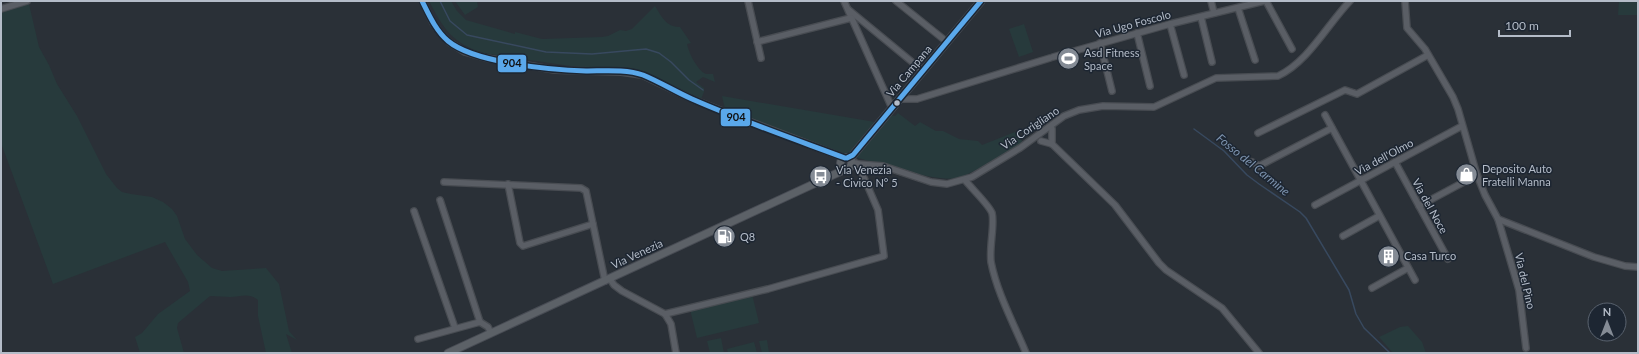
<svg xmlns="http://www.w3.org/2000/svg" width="1639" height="354" font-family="Lato,sans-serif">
<rect width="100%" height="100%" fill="#2a3037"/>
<!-- green -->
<g fill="#273a3c">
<path d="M429 1H451L457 11 466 20 515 34V32L542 39 602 37 608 36 620 30 626 31 632 29 655 6C662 17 666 27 680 27L691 43 687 44C689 53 697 70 706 74H713L715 82 703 77 696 82 704 88V92L701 99 657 78 637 70 577 67 483 53C452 43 443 28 429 1Z"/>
<polygon points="455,1 477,1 478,7 465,15"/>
<polygon points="1619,1 1638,1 1638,15 1618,15"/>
<path d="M29 4 39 47 49 65 57 84 77 116 106 174 117 188 122 192 131 194 152 197 163 202 172 209 177 216 185 239 197 255 212 268 222 271 266 268 279 284 289 331 297 340 286 334 292 353H266L258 316V300C249 292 240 297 230 297 224 297 217 296 210 296L178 323 177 328 184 353H140L135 337 142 333 158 314 190 291 188 282 165 242 53 284 1 143V13Z"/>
<polygon points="1024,24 1033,52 1019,57 1009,29"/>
<polygon points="722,96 875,122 847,155 725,109"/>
<path d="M898 113 915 126 920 122 936 131H943L959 139 978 141 982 145 1015 132 1023 142C1004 153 978 171 958 178 939 183 877 163 855 157L891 115 895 116Z"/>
<polygon points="752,294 759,323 697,338 690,309"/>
<polygon points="1408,326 1422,342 1426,353 1393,353 1379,337 1400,327"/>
<polygon points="721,338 724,353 710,353 707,341"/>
<polygon points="767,340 769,353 762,353 759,341"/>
<polygon points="754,342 757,353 728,353 727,349"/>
</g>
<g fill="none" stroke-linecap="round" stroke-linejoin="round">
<!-- stream -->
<g stroke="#38495f" stroke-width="1.5">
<polyline points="440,1 450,21 467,35 546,52 592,54 646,49 659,53 671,62 689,80 703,90"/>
<polyline points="1194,129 1224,151 1247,175 1259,184 1300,212 1306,218 1349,290 1356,314 1364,328 1390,353"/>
</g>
<defs>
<g id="minor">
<polyline points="422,1 433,23 441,34 449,42 465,52 486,58 555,70 621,72 642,75 692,99 722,111 845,158"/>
<polyline points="748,1 761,58"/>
<polyline points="844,1 892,108"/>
<polyline points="896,1 947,42"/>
<polyline points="1211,1 1214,13"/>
<polyline points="1266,1 1292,49"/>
<polyline points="1405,1 1407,28 1425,49 1453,97 1458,109 1477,175 1485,195 1498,219 1594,257 1625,266 1638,267"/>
<polyline points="1238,8 1255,60"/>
<polyline points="1,9 27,1"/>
<polyline points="849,10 923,71"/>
<polyline points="1201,17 1212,62"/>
<polyline points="1170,24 1184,75"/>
<polyline points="1137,33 1150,86"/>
<polyline points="757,42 851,18"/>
<polyline points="1100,43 1112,91"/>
<polyline points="1053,57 1170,24 1264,1"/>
<polyline points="900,99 917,99 1050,58"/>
<polyline points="1325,115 1415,280"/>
<polyline points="1052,129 1052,144"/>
<polyline points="1258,133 1345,90 1357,94 1428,55"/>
<polyline points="1041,141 1052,144 1115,205 1159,263 1166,270 1222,308 1259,353"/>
<polyline points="1252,162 1259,166 1332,128"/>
<polyline points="1395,162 1448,259"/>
<path d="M850 167 858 164 883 166 931 182 947 184 972 177 1020 148 1064 116 1079 110 1103 106 1154 107 1216 78 1278 76C1308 62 1327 25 1350 1"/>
<path d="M965 180C972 189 989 205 992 213 995 224 989 247 991 262 997 293 1014 324 1026 353"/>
<polyline points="444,182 581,188 586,191 605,281"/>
<polyline points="508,184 520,243 523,246 593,224"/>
<polyline points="440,200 480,322"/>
<polyline points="1315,205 1462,126"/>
<polyline points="1419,206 1477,175"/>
<polyline points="414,211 455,328"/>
<polyline points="1498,219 1519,290 1526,348"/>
<polyline points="1343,236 1379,216"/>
<polyline points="610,279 614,285 622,291 665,314 671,324 676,353"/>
<polyline points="1372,288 1408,268"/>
<polyline points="665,314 768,289 884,256 878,210 858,164 856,163"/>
<polyline points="418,339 480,322 488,327 491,333"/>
</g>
<g id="major">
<circle cx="846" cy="163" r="5.5"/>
<polyline points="851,160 853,155 981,1"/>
<polyline points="448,353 846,169"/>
</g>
</defs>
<!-- minor casing -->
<use href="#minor" stroke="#484c52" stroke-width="8"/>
<!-- major casing -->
<use href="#major" stroke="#484c54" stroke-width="9"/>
<!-- minor -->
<use href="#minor" stroke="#5a5e65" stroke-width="5.5"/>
<!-- major -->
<use href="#major" stroke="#5c6167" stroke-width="7"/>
<defs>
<g id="bus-1">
<path d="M422 1C429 15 436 31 448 41 474 63 552 70 586 71 604 71 626 69 643 75 660 82 676 92 692 99 742 121 794 139 845 158"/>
<polyline points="847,158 853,155 981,1"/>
</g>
</defs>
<!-- bus-1 casing -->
<use href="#bus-1" stroke="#1d2632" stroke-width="8"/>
<!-- bus-1 -->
<use href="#bus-1" stroke="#5aa8eb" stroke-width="5"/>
</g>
<!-- icons -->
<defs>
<symbol id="stadium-disc" viewBox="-11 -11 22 22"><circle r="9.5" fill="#848b95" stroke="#1d2632"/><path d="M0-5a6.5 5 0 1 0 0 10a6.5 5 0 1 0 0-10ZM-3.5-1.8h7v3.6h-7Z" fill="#fff"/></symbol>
<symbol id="shop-disc" viewBox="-11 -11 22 22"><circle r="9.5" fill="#848b95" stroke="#1d2632"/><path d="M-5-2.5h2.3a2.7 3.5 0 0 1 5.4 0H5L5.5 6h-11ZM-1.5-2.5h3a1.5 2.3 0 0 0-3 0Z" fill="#fff"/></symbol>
<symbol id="bus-disc" viewBox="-11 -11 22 22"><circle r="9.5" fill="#848b95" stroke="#1d2632"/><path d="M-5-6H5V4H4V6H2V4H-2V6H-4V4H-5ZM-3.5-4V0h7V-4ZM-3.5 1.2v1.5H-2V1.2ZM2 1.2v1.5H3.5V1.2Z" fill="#fff"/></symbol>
<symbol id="fuel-disc" viewBox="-11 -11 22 22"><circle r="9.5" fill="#848b95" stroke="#1d2632"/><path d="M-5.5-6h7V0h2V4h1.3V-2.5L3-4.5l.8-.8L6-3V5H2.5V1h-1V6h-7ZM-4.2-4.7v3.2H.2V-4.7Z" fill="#fff"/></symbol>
<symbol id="building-disc" viewBox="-11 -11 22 22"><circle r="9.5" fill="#848b95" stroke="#1d2632"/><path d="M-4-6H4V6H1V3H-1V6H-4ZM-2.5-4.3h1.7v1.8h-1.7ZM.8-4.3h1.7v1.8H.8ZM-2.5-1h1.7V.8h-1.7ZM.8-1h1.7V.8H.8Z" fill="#fff"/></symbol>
</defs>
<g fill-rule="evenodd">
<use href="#stadium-disc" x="1056" y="46" width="25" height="25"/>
<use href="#shop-disc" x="1454" y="162" width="25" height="25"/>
<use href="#bus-disc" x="808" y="164" width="25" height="25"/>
<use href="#fuel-disc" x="712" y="224" width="25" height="25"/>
<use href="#building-disc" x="1376" y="244" width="25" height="25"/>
</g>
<!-- markers -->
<circle fill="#b4bcc8" stroke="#1d2632" stroke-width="1.5" cx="897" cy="103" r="3.5"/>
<g text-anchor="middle" stroke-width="3" stroke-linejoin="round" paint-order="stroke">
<!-- street labels -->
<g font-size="11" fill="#b4bcc8" stroke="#1d2632">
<text transform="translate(1133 24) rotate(-15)" y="4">Via Ugo Foscolo</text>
<text transform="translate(909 71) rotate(-50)" y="4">Via Campana</text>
<text transform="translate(1030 128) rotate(-34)" y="4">Via Corigliano</text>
<text transform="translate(1384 157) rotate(-28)" y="4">Via dell'Olmo</text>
<text transform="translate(1430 206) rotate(61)" y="4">Via del Noce</text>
<text transform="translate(637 254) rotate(-25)" y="4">Via Venezia</text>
<text transform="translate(1525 281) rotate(77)" y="4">Via del Pino</text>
</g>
<!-- poi labels -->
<g font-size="11" fill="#b4bcc8" stroke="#1d2632" text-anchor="start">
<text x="1084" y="57">Asd Fitness<tspan x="1084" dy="13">Space</tspan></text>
<text x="1482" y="173">Deposito Auto<tspan x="1482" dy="13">Fratelli Manna</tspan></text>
<text x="836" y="174">Via Venezia<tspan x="836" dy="13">- Civico N° 5</tspan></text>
<text x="740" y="241">Q8</text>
<text x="1404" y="260">Casa Turco</text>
</g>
<!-- water labels -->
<g font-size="12" font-style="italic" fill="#7d93ae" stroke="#1d2632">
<text transform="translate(1253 165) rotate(39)" y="4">Fosso del Carmine</text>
</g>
</g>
<g stroke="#1d2632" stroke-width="1.5">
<rect x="497" y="54" width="30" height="19" rx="4" fill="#5aa8eb"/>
<rect x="720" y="108" width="31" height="19" rx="4" fill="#5aa8eb"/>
</g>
<g font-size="11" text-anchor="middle" font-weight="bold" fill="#111">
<text x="512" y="67">904</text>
<text x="736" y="121">904</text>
</g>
<!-- border -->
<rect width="1639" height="354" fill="none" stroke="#b4bcc8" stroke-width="4"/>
<!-- north arrow -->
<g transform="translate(1607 322)"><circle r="19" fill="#1d2632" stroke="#59626e"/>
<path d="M0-3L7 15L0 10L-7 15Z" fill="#848b95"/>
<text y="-6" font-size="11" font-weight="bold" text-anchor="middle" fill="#b4bcc8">N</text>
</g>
<!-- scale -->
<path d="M1499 30v6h71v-6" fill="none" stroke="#b4bcc8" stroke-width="2"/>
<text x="1505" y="30" font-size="12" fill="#b4bcc8" stroke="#1d2632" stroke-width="3" paint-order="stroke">100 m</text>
</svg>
